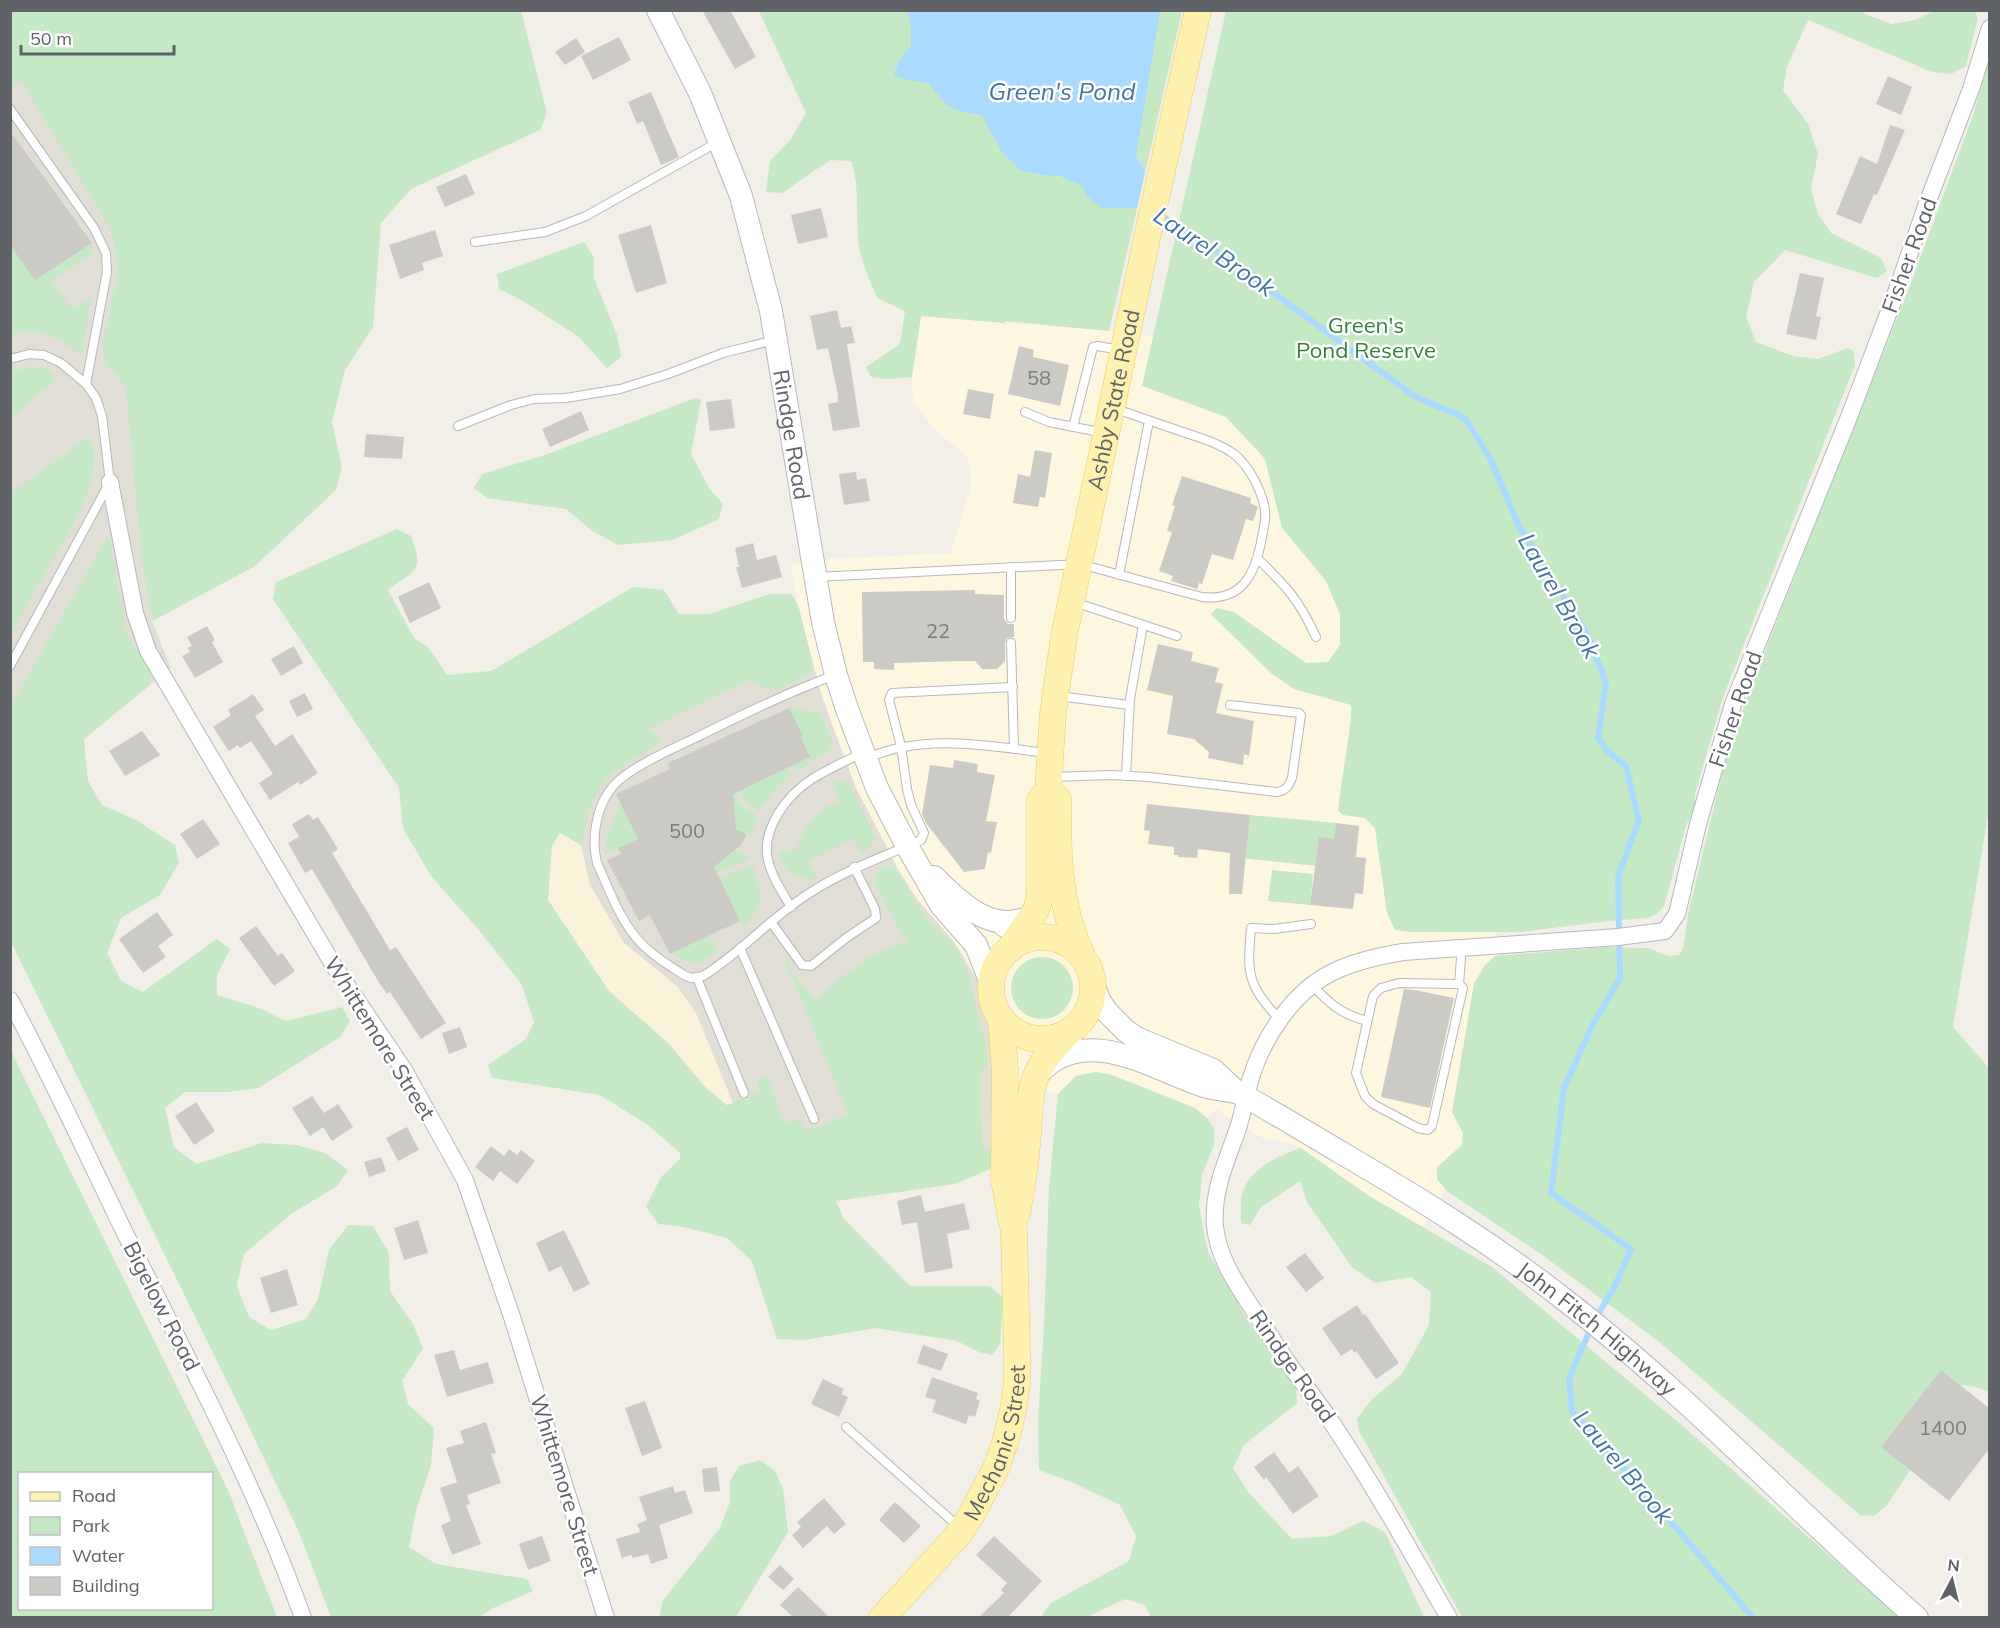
<svg xmlns="http://www.w3.org/2000/svg" width="2000" height="1628" font-family="Mulish,sans-serif">
<rect width="100%" height="100%" fill="#f1efe8"/>
<!-- commercial -->
<polygon fill="#fef7e0" points="921,316 1109,331 1153,336 1142,386 1242,422 1259,436 1282,528 1326,581 1340,614 1340,645 1328,662 1306,664 1234,612 1211,615 1271,673 1294,689 1351,705 1351,719 1338,805 1343,815 1365,818 1375,828 1387,913 1495,928 1497,955 1484,966 1462,1146 1448,1157 1437,1179 1447,1191 1444,1190 1423,1227 1369,1196 1301,1148 1276,1139 1266,1140 1216,1109 1207,1118 1195,1108 1112,1075 1096,1072 1076,1076 1058,1094 1005,1084 966,959 951,938 917,899 899,871 856,788 842,754 815,673 798,605 792,573 792,564 830,559 951,553 972,481 968,457 932,427 913,402 912,377"/>
<!-- education -->
<g fill="#e1ded6">
<polygon points="36,10 255,566 152,621 171,668 84,739 11,789 10,11"/>
<polygon points="798,605 822,697 856,788 899,871 917,899 951,938 977,979 991,1023 994,1167 955,1184 703,1160 400,788"/>
</g>
<!-- green -->
<g fill="#c5e8c5" fill-rule="evenodd">
<polygon points="11,10 521,11 547,113 540,130 411,189 381,223 373,327 345,370 332,422 342,467 336,490 255,566 152,621 141,553 126,389 118,375 106,366 102,347 118,269 113,234 21,80 11,86"/>
<polygon points="1860,10 1865,14 1892,24 1915,20 1934,11 1975,11 1978,18 1966,66 1951,74 1932,72 1808,20 1787,67 1783,90 1808,124 1818,154 1811,189 1818,214 1831,233 1881,258 1887,271 1877,278 1785,250 1754,282 1746,317 1756,342 1793,356 1818,359 1848,348 1854,352 1855,365 1723,697 1695,794 1696,809 1687,823 1664,906 1657,914 1648,918 1608,921 1521,932 1413,932 1395,930 1387,913 1375,828 1365,818 1343,815 1338,810 1351,719 1351,705 1294,689 1271,673 1211,614 1217,608 1234,612 1306,663 1328,662 1340,645 1340,614 1326,581 1282,528 1265,459 1226,417 1142,386 1226,11"/>
<path d="M759 11H1182L1109 331 1005 321V323L921 316 912 377 888 379 871 377 866 367 900 344 905 311 877 298C870 280 860 259 858 240 856 214 860 187 851 161L830 160 782 193 766 192 770 161 791 139 806 113Z"/>
<polygon points="1989,61 1990,803 1953,1027 1989,1068 1989,1392 1976,1387 1960,1385 1941,1371 1881,1447 1910,1470 1887,1505 1874,1516 1860,1515 1658,1341 1545,1257 1447,1191 1437,1179 1437,1167 1462,1145 1463,1133 1452,1112 1474,984 1484,966 1495,956 1606,947 1648,948 1668,956 1679,955 1683,949 1689,910 1727,753 1752,684 1911,283 1973,115"/>
<polygon points="584,242 594,257 594,278 617,335 621,357 607,368 579,337 523,301 499,289 497,274"/>
<path d="M92 243 93 248 90 255 51 281 72 309 91 298 82 355C61 339 38 326 11 335L10 245 35 280Z"/>
<polygon points="30,367 48,370 55,377 54,382 11,417 11,372"/>
<polygon points="695,398 701,400 691,454 709,488 723,504 719,519 672,540 618,545 591,530 566,509 487,498 474,488 482,474 545,455"/>
<path d="M87 438 92 440C102 485 71 529 50 565 37 588 24 611 11 634V493Z"/>
<path d="M397 529 411 536C425 573 415 569 388 590L414 638 428 647 447 675 491 671 633 587 664 590 679 614H709L770 594H791L798 605 814 670 802 678 770 691 750 680 649 728 661 740C651 752 635 758 622 766 594 783 588 815 581 845L559 833 609 991 668 1043 707 1089 727 1105 760 1092 757 1082 758 1079 768 1077 784 1123 800 1119 805 1131 848 1115 783 955 792 965 790 970 816 1000C845 974 865 957 901 942L906 947 907 943 876 886C873 874 879 864 893 866L927 918 958 948 970 978 977 1015 986 1043 988 1067 982 1068 980 1075 982 1149 994 1152V1167L955 1184 836 1201 844 1219 910 1286H990L1003 1298 1000 1344 992 1355 979 1352 957 1341 876 1328 804 1340 777 1339 752 1261 727 1238 684 1227 658 1224 646 1207 661 1177 680 1159V1153L648 1125 600 1095 492 1078 488 1065 526 1039 534 1022 522 985 479 930 431 876 403 828 399 788 273 599 276 582Z"/>
<polygon points="107,537 110,538 125,627 134,647 152,672 148,686 84,739 88,781 102,805 136,820 175,845 179,863 160,895 121,918 107,953 121,981 143,992 217,939 230,949 217,975 217,995 259,1008 286,1021 342,1007 350,1021 340,1037 258,1088 228,1092 185,1092 165,1108 174,1147 196,1164 262,1143 296,1145 325,1153 348,1170 337,1186 291,1214 244,1254 237,1286 249,1317 271,1330 306,1319 318,1299 329,1250 348,1225 373,1226 389,1253 390,1291 413,1324 423,1348 402,1381 408,1404 434,1428 431,1465 416,1510 409,1547 436,1564 527,1579 533,1591 491,1609 480,1617 331,1617 299,1532 240,1408 11,942 11,705"/>
<polygon points="789,708 821,713 833,743 828,751 796,771 793,765 810,757 801,738 803,736"/>
<polygon points="788,768 791,774 774,791 759,810 747,804 740,790"/>
<path d="M841 781 848 782 876 838 869 848 862 853 852 839 809 860 817 878C798 882 781 871 779 852L796 850C806 824 815 812 841 800L833 786 834 783Z"/>
<path d="M735 793C740 806 745 810 758 816L751 835 733 829 735 812 730 795Z"/>
<polygon points="621,803 638,839 605,854 606,839"/>
<polygon points="1250,815 1336,823 1335,839 1320,838 1316,866 1241,858 1247,841"/>
<polygon points="734,850 737,852 738,850 750,858 722,871 720,869 715,871 713,866 727,858"/>
<path d="M752 864C762 892 767 904 743 927L719 879Z"/>
<polygon points="1272,870 1313,874 1310,905 1268,901"/>
<path d="M710 935 718 951C699 965 693 967 673 953Z"/>
<circle cx="1042" cy="988" r="31"/>
<path d="M10 1049 228 1490 277 1617H11ZM20 1474H212V1608H20Z"/>
<polygon points="1096,1072 1112,1075 1195,1108 1207,1118 1214,1128 1214,1145 1202,1175 1199,1207 1208,1252 1248,1321 1296,1387 1297,1403 1244,1445 1233,1468 1248,1492 1292,1539 1331,1536 1363,1521 1385,1532 1424,1617 1151,1617 1145,1605 1125,1599 1087,1617 1041,1617 1051,1603 1129,1561 1136,1536 1120,1505 1069,1481 1039,1470 1038,1420 1044,1327 1049,1187 1058,1094 1076,1076"/>
<path d="M1301 1148 1369 1196 1492 1267 1685 1428 1899 1617H1462L1359 1431 1357 1419 1371 1400 1402 1374 1429 1325 1431 1292 1411 1277 1375 1283 1352 1267 1307 1202 1300 1181 1261 1207 1250 1225 1241 1223C1241 1214 1240 1202 1242 1194 1250 1168 1278 1156 1301 1148Z"/>
<polygon points="760,1460 775,1471 783,1489 788,1532 736,1617 660,1617 662,1602 720,1528 730,1502 730,1481 739,1466"/>
</g>
<!-- sand -->
<polygon fill="#fbf3d9" points="560,833 581,845 590,885 624,943 678,987 696,1013 733,1103 727,1105 707,1089 668,1043 609,991 548,900 552,846"/>
<!-- water -->
<path fill="#aadaff" d="M908 11H1160L1136 156 1145 172 1137 208H1101L1087 196 1082 186 1060 176 1041 175 1020 170 1002 152 982 115C951 110 948 109 929 83L904 79 894 75 899 60 911 46V26Z"/>
<g fill="none" stroke-linecap="round" stroke-linejoin="round">
<!-- stream -->
<g stroke="#aadaff" stroke-width="6">
<polyline points="1159,214 1222,255 1414,396 1465,418 1490,458 1519,526 1589,637 1606,683 1598,738 1606,750 1626,766 1639,821 1618,876 1620,978 1592,1026 1564,1088 1551,1193 1631,1249 1614,1288 1595,1319"/>
<polyline points="1591,1328 1569,1378 1572,1411 1661,1510 1753,1618"/>
</g>
</g>
<!-- building -->
<g fill="#cccac5">
<polygon points="702,10 730,10 756,57 735,69"/>
<polygon points="619,37 631,60 593,80 581,56"/>
<polygon points="576,38 585,52 565,65 555,52"/>
<polygon points="1888,76 1912,87 1901,115 1876,104"/>
<polygon points="651,92 679,157 661,165 643,121 637,124 628,102"/>
<polygon points="1890,125 1905,130 1877,195 1874,194 1861,224 1836,214 1860,156 1877,164"/>
<polygon points="10,131 92,243 35,280 10,245"/>
<polygon points="466,174 475,194 445,207 436,187"/>
<polygon points="821,208 828,237 798,244 791,215"/>
<polygon points="651,225 667,283 636,293 618,235"/>
<polygon points="435,230 443,256 422,263 424,270 400,279 389,245"/>
<polygon points="1800,273 1824,278 1816,316 1821,317 1816,340 1786,334"/>
<polygon points="837,310 841,328 851,326 855,343 847,344 860,427 833,431 828,404 838,402 838,395 828,348 817,350 810,316"/>
<polygon points="1019,346 1034,350 1033,357 1069,365 1060,406 1008,394"/>
<polygon points="968,389 994,394 990,419 963,414"/>
<polygon points="731,399 735,428 710,431 706,402"/>
<polygon points="581,411 589,430 550,447 542,429"/>
<polygon points="366,434 404,437 402,459 364,457"/>
<polygon points="1035,450 1052,453 1045,498 1040,497 1038,507 1013,503 1018,474 1030,477"/>
<polygon points="856,472 857,480 866,478 870,501 844,505 839,474"/>
<polygon points="1182,476 1251,498 1250,503 1258,507 1253,521 1246,519 1233,560 1212,554 1202,584 1199,583 1197,589 1171,581 1173,576 1159,571 1172,532 1167,531 1175,506 1172,505"/>
<polygon points="753,543 757,560 776,555 782,577 742,588 736,567 739,567 735,548"/>
<polygon points="429,582 441,608 410,623 398,597"/>
<polygon points="975,590 975,594 1004,595 1004,619 1008,624 1014,624 1014,637 1007,638 1005,643 1005,661 997,669 982,669 975,661 964,661 894,663 894,670 874,669 874,662 863,662 862,592"/>
<polygon points="207,626 215,640 212,642 223,662 195,678 182,656 190,652 188,648 192,646 187,637"/>
<polygon points="1158,644 1193,652 1191,661 1219,668 1215,682 1223,684 1216,713 1254,721 1249,756 1244,754 1243,765 1208,758 1209,752 1194,739 1167,734 1173,696 1147,690"/>
<polygon points="294,646 303,663 281,676 271,659"/>
<polygon points="305,693 313,709 297,717 289,701"/>
<polygon points="253,694 264,710 255,716 275,746 292,734 318,773 300,785 298,782 270,800 259,783 273,774 251,741 240,748 238,745 229,751 213,727 231,715 228,710"/>
<polygon points="789,708 803,736 801,738 810,757 733,794 736,830 747,834 741,845 714,867 740,921 670,954 650,915 639,921 607,860 621,854 618,848 638,839 616,794 670,769 668,763"/>
<polygon points="142,731 160,755 125,776 109,751"/>
<polygon points="954,760 978,764 977,772 995,775 986,821 997,822 991,853 988,852 985,869 964,872 926,823 922,814 930,765 953,768"/>
<polygon points="1147,804 1250,815 1242,894 1229,894 1230,853 1198,849 1197,858 1178,857 1178,855 1174,855 1174,847 1148,844 1150,831 1144,830"/>
<polygon points="309,814 313,820 318,817 338,849 332,853 390,950 396,947 446,1023 421,1039 390,992 387,994 378,981 312,869 305,873 288,843 299,837 292,824"/>
<polygon points="203,819 220,844 197,859 180,834"/>
<polygon points="1336,823 1359,826 1356,857 1366,858 1363,894 1355,893 1353,909 1310,905 1319,837 1334,839"/>
<polygon points="157,912 173,935 158,946 166,957 143,973 119,939"/>
<polygon points="256,926 278,956 282,953 295,971 274,986 239,938"/>
<polygon points="1404,989 1415,990 1454,998 1430,1108 1381,1097"/>
<polygon points="460,1027 467,1047 449,1054 442,1033"/>
<polygon points="312,1096 324,1113 338,1104 353,1127 332,1141 323,1127 310,1136 292,1108"/>
<polygon points="196,1102 215,1131 194,1145 175,1116"/>
<polygon points="407,1127 419,1150 398,1161 386,1138"/>
<polygon points="491,1146 504,1156 509,1149 517,1155 521,1150 535,1161 517,1184 500,1171 493,1181 475,1167"/>
<polygon points="381,1157 386,1171 369,1177 364,1162"/>
<polygon points="921,1195 925,1212 964,1203 970,1229 947,1234 953,1268 925,1273 917,1222 902,1225 897,1201"/>
<polygon points="418,1220 428,1253 404,1260 394,1228"/>
<polygon points="564,1230 590,1284 574,1292 561,1266 549,1272 536,1243"/>
<polygon points="1305,1253 1324,1278 1306,1292 1286,1267"/>
<polygon points="287,1269 298,1305 271,1313 260,1278"/>
<polygon points="1357,1305 1363,1315 1365,1314 1399,1363 1376,1379 1356,1351 1354,1353 1352,1349 1341,1356 1322,1328"/>
<polygon points="923,1345 948,1354 941,1371 917,1363"/>
<polygon points="454,1350 460,1370 488,1362 494,1383 447,1397 434,1355"/>
<polygon points="1941,1370 1989,1408 1989,1449 1949,1501 1881,1447"/>
<polygon points="932,1377 978,1393 976,1399 980,1401 975,1417 969,1415 966,1424 932,1412 936,1400 925,1397"/>
<polygon points="823,1379 844,1389 841,1394 848,1397 839,1417 811,1404"/>
<polygon points="645,1401 662,1448 642,1456 625,1408"/>
<polygon points="486,1422 496,1453 491,1454 501,1483 467,1495 470,1504 466,1505 481,1544 452,1555 441,1525 451,1521 440,1488 457,1482 446,1448 464,1443 460,1431"/>
<polygon points="1274,1452 1289,1473 1298,1466 1319,1496 1293,1514 1266,1477 1264,1480 1254,1467"/>
<polygon points="717,1467 720,1491 704,1492 702,1469"/>
<polygon points="673,1486 675,1493 685,1490 693,1513 659,1525 668,1558 651,1564 648,1554 633,1558 631,1555 622,1558 616,1539 640,1532 637,1524 647,1520 639,1497"/>
<polygon points="824,1498 846,1524 834,1534 827,1526 803,1548 792,1535 801,1527 797,1522"/>
<polygon points="895,1502 921,1526 904,1543 879,1520"/>
<polygon points="542,1536 551,1561 528,1570 519,1544"/>
<polygon points="994,1536 1042,1581 1008,1617 979,1617 1004,1593 1001,1590 1007,1583 976,1555"/>
<polygon points="780,1565 794,1579 783,1590 768,1577"/>
<polygon points="798,1587 829,1617 793,1617 780,1605"/>
</g>
<g fill="none" stroke-linecap="round" stroke-linejoin="round">
<defs>
<g id="lane">
<polyline points="10,109 94,228 106,253 107,272 86,384"/>
<polyline points="475,242 545,232 586,216 718,142"/>
<polyline points="10,359 29,354 44,355 61,363 86,384 96,398 102,416 110,482 10,666"/>
<polyline points="1025,412 1049,422 1104,433"/>
<polyline points="458,426 511,405 534,399 566,398 620,389 668,374 723,353 775,340"/>
<polyline points="1073,427 1093,347 1098,346 1120,350"/>
<path d="M1258 559C1287 587 1299 600 1316 637"/>
<polyline points="1011,567 1011,618"/>
<polyline points="1119,575 1149,421"/>
<path d="M815 577 1080 564 1202 597C1244 602 1256 571 1262 537 1264 526 1267 516 1264 505 1260 487 1248 465 1234 454 1219 443 1200 438 1183 432 1160 424 1136 416 1113 408"/>
<polyline points="1074,602 1177,636"/>
<polyline points="1011,643 1014,749"/>
<path d="M835 675C786 693 740 716 693 739 670 750 631 767 614 785 596 805 591 838 597 863 610 891 622 927 646 948 657 958 671 967 684 975L691 978 703 976C740 953 769 920 805 896 842 871 881 858 921 840L924 833 911 805 907 789 901 746 889 700 892 693 1013 687"/>
<polyline points="1058,696 1129,705"/>
<path d="M868 758C924 733 988 746 1047 753"/>
<polyline points="1126,776 1130,699 1143,625"/>
<path d="M1052 777 1111 775 1149 777 1276 792C1286 791 1288 787 1292 778L1301 715 1299 713 1230 705"/>
<path d="M791 907C782 892 772 877 768 860 761 829 787 795 812 779 828 769 846 761 862 753"/>
<polyline points="771,922 802,965 811,966 846,938 876,918 875,909 854,867"/>
<polyline points="740,948 814,1119"/>
<polyline points="697,978 744,1093"/>
<polygon points="1399,983 1455,984 1459,984 1463,988 1432,1126 1428,1130 1418,1128 1373,1104 1365,1096 1356,1073 1373,996 1381,988"/>
<polyline points="1459,984 1461,958 1459,948"/>
<path d="M1312 985C1331 1005 1341 1014 1367 1021"/>
<path d="M1280 1020C1247 984 1247 975 1251 928L1274 929 1311 924"/>
<polyline points="846,1427 959,1527"/>
</g>
<g id="street">
<polyline points="110,482 135,613 148,651 334,966 404,1070 465,1180 512,1317 606,1618"/>
<path d="M10 1000C51 1076 86 1153 123 1229 186 1357 255 1483 303 1618"/>
<path d="M1449 1618C1411 1552 1374 1486 1332 1423 1319 1403 1303 1384 1289 1364 1277 1347 1266 1329 1254 1311 1237 1285 1218 1258 1215 1226 1212 1188 1228 1159 1239 1125 1243 1111 1246 1096 1250 1081 1262 1039 1293 991 1333 972 1355 961 1379 956 1403 952L1618 937 1665 931 1677 914 1698 824 1733 704 1849 417 1893 301 1928 201 1971 89 1990 28"/>
</g>
<g id="secondary">
<path id="s1" d="M658 10 700 93 741 196 771 311 823 622 836 675 847 709 877 788 907 846 941 905 976 945 991 983"/>
<path d="M934 877C961 903 992 936 1032 916"/>
<polyline points="1005,926 1030,935 1047,938"/>
<path id="s2" d="M1093 984 1099 1000 1107 1012 1125 1030 1136 1038 1213 1070 1237 1092C1272 1111 1306 1132 1340 1152 1419 1198 1498 1247 1570 1304 1693 1400 1800 1515 1917 1618"/>
<polyline points="1035,1039 1072,1045"/>
<path d="M1039 1073C1086 1022 1154 1070 1204 1086 1214 1089 1226 1090 1236 1092"/>
</g>
<g id="primary">
<path d="M1048 791 1058 799C1058 856 1058 904 1082 956"/>
<circle cx="1042" cy="988" r="51"/>
<path id="s3" d="M1009 950 1036 910 1040 896V800L1048 791 1053 713 1064 636 1148 233 1198 10"/>
<path d="M1017 1214C1021 1191 1025 1168 1027 1145 1032 1090 1025 1075 1068 1033"/>
<path id="s4" d="M882 1618 958 1535 972 1514 997 1466 1007 1436 1013 1410 1017 1383V1352L1014 1232 1004 1179 1005 1069 1001 1019"/>
</g>
</defs>
<!-- lane casing -->
<use href="#lane" stroke="#b5b8bc" stroke-width="10"/>
<!-- street casing -->
<use href="#street" stroke="#b5b8bc" stroke-width="18"/>
<!-- secondary casing -->
<use href="#secondary" stroke="#b6babf" stroke-width="24"/>
<!-- primary casing -->
<use href="#primary" stroke="#f2c960" stroke-width="27"/>
<!-- lane -->
<use href="#lane" stroke="#fff" stroke-width="8"/>
<!-- street -->
<use href="#street" stroke="#fff" stroke-width="16"/>
<!-- secondary -->
<use href="#secondary" stroke="#fff" stroke-width="22"/>
<!-- primary -->
<use href="#primary" stroke="#fff2af" stroke-width="26"/>
</g>
<g text-anchor="middle" stroke-width="5" stroke-linejoin="round" paint-order="stroke">
<!-- number labels -->
<g font-size="20" fill="#7a7d7f">
<text x="1039" y="385">58</text>
<text x="938" y="638">22</text>
<text x="687" y="838">500</text>
<text x="1943" y="1435">1400</text>
</g>
<!-- street labels -->
<g font-size="22" fill="#5f6368" stroke="#fff">
<text transform="translate(1909 255) rotate(-70)" y="8">Fisher Road</text>
<text dy="8" stroke="none"><textPath href="#s3" startOffset="568">Ashby State Road</textPath></text>
<text dy="8" stroke="none"><textPath href="#s1" startOffset="448">Rindge Road</textPath></text>
<text transform="translate(1735 709) rotate(-71)" y="8">Fisher Road</text>
<text transform="translate(380 1038) rotate(58)" y="8">Whittemore Street</text>
<text transform="translate(162 1306) rotate(63)" y="8">Bigelow Road</text>
<text dy="8" stroke="none"><textPath href="#s2" startOffset="618">John Fitch Highway</textPath></text>
<text transform="translate(1293 1366) rotate(55)" y="8">Rindge Road</text>
<text dy="8" stroke="none"><textPath href="#s4" startOffset="214">Mechanic Street</textPath></text>
<text transform="translate(565 1485) rotate(73)" y="8">Whittemore Street</text>
</g>
<!-- park labels -->
<g font-size="22" fill="#348238" stroke="#fff">
<text x="1366" y="333">Green's<tspan x="1366" dy="25">Pond Reserve</tspan></text>
</g>
<!-- water labels -->
<g font-size="24" font-style="italic" fill="#4174aa" stroke="#fff">
<text x="1062" y="100">Green's Pond</text>
<text transform="translate(1214 252) rotate(34)" y="8">Laurel Brook</text>
<text transform="translate(1559 596) rotate(60)" y="8">Laurel Brook</text>
<text transform="translate(1623 1467) rotate(50)" y="8">Laurel Brook</text>
</g>
</g>
<!-- border -->
<rect width="2000" height="1628" fill="none" stroke="#5f6368" stroke-width="24"/>
<!-- legend -->
<rect x="18" y="1472" width="195" height="138" fill="#ffffff" stroke="#bfc1c3" stroke-width="1.5"/>
<rect x="30" y="1492" width="30" height="9" fill="#fff2af" stroke="#bfc1c3" stroke-width="1.5"/>
<text x="72" y="1502" font-size="18" fill="#5f6368">Road</text>
<rect x="30" y="1517" width="30" height="18" fill="#c5e8c5" stroke="#bfc1c3" stroke-width="1.5"/>
<text x="72" y="1532" font-size="18" fill="#5f6368">Park</text>
<rect x="30" y="1547" width="30" height="18" fill="#aadaff" stroke="#bfc1c3" stroke-width="1.5"/>
<text x="72" y="1562" font-size="18" fill="#5f6368">Water</text>
<rect x="30" y="1577" width="30" height="18" fill="#cccac5" stroke="#bfc1c3" stroke-width="1.5"/>
<text x="72" y="1592" font-size="18" fill="#5f6368">Building</text>
<!-- north arrow -->
<g transform="translate(1952 1580) rotate(7)" stroke="#ffffff" stroke-width="4.5" paint-order="stroke">
<path d="M0-4.5L10 22L0 15L-10 22Z" fill="#5f6368"/>
<text y="-9" font-size="16" font-weight="bold" text-anchor="middle" fill="#5f6368">N</text>
</g>
<!-- scale -->
<path d="M21 45v9h153v-9" fill="none" stroke="#5f6368" stroke-width="3"/>
<text x="30" y="45" font-size="18" fill="#5f6368" stroke="#ffffff" stroke-width="4.5" paint-order="stroke">50 m</text>
</svg>
